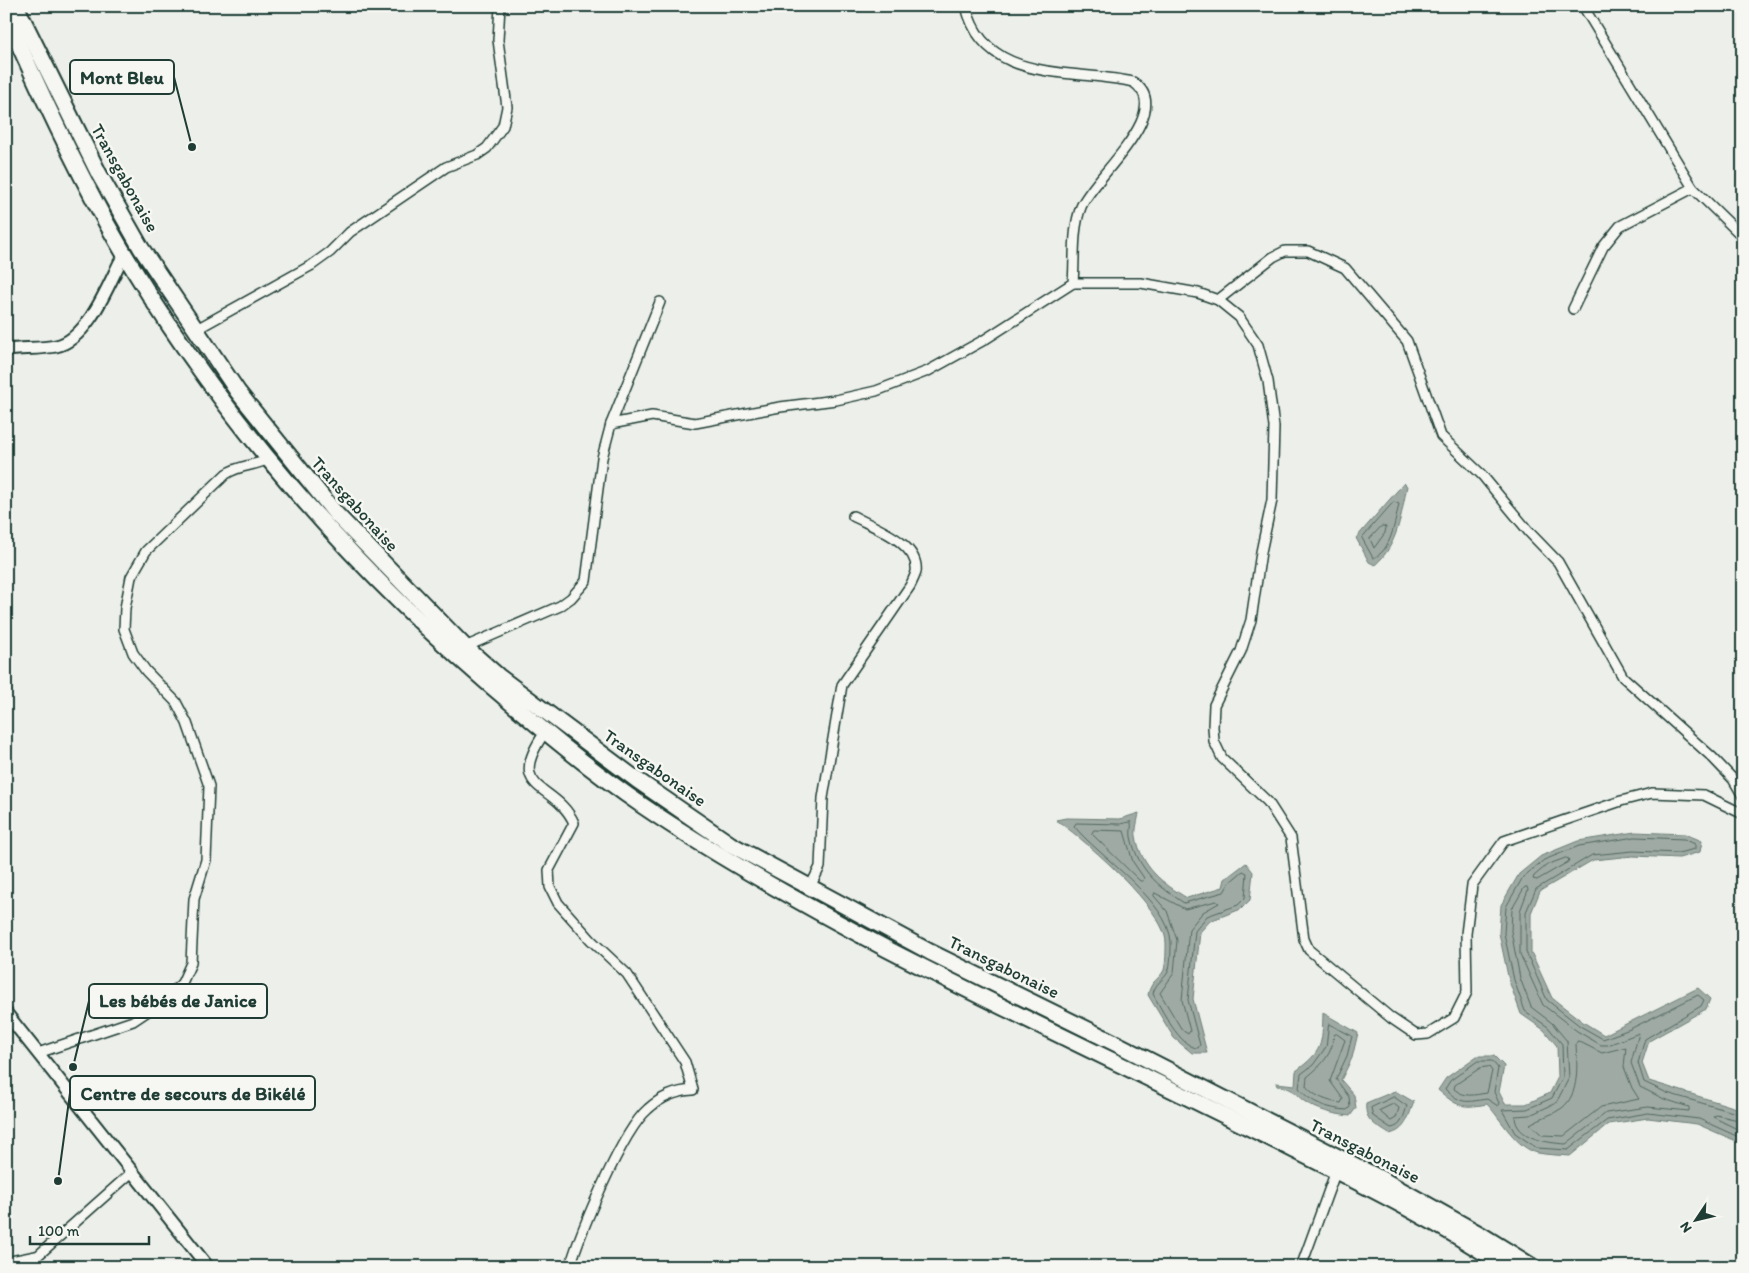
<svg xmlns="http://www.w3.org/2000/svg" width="1749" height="1273" font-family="Itim,sans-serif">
<rect width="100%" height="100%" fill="#edefea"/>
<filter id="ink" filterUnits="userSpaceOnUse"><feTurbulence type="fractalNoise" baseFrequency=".02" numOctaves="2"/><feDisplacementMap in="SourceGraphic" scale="10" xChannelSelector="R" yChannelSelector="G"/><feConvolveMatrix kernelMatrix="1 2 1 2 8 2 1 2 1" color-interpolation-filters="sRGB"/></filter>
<g filter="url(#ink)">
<!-- water -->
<g fill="#9faaa4" stroke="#6c7e77">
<path d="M1404 483 1407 486C1401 515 1398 545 1375 565L1369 562 1356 538Z"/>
<path d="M1139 813C1138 820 1135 829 1136 836 1141 867 1162 883 1187 898L1223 887 1225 879 1246 863 1253 872 1250 900 1241 909 1210 921 1200 932 1193 999 1207 1053H1192L1174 1038 1148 995C1151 980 1159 980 1164 970 1166 963 1166 950 1166 943 1166 910 1084 839 1056 820L1066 818 1120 819Z"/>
<path d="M1635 832 1685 834 1702 841 1700 852 1679 858 1633 856 1593 860 1540 891 1531 913V952L1552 998 1583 1022 1604 1035 1698 988 1710 999 1706 1009 1649 1041 1642 1063 1649 1081 1743 1110V1144L1697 1124 1648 1118 1609 1124 1570 1156C1560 1155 1548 1155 1538 1153 1517 1149 1501 1119 1487 1104 1461 1109 1457 1106 1438 1090L1446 1078 1477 1056H1494L1504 1066 1499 1092 1505 1104H1526L1550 1093 1558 1077 1557 1046 1544 1030 1521 1014 1509 981 1499 933 1501 905 1519 874 1541 856 1578 841Z"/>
<path d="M1323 1013 1358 1033 1352 1058 1341 1080 1354 1095 1356 1108 1350 1116C1334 1114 1318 1111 1304 1101 1292 1092 1294 1088 1277 1086L1276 1083 1295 1085 1296 1071C1323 1051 1322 1045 1323 1013Z"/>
<path d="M1395 1091 1414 1102C1408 1117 1406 1131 1389 1134 1376 1125 1364 1121 1366 1103Z"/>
</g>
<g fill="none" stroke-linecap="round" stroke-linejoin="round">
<!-- shore -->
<g stroke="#526961" stroke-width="1">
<path d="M1394 502 1399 504C1395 521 1391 552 1373 558L1362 538Z"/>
<polygon points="1382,526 1386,527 1385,533 1374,548 1370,539"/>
<path d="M1131 822C1132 827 1130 832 1131 837 1138 870 1158 886 1184 903L1224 892 1230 882 1243 871 1247 873 1245 898 1238 905 1207 916 1195 931 1188 1000 1200 1045 1198 1048C1180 1048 1161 1008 1153 994 1155 983 1163 981 1168 972 1171 965 1171 950 1171 942 1169 901 1098 856 1074 826L1076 823 1120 824Z"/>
<polygon points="1094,830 1124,831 1133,862 1144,878 1143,881 1140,881 1092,834"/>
<polygon points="1566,858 1569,859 1568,862 1537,880 1533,879 1534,876 1547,865"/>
<path d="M1527 887 1528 890 1520 911V954L1543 1005 1577 1031 1601 1045H1608L1639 1033 1631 1063 1640 1087 1664 1099 1689 1107V1111L1648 1107 1606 1113 1566 1144C1549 1143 1515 1139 1515 1116L1530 1115 1556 1103 1569 1078 1567 1041 1552 1023 1531 1007 1520 978 1511 931 1512 909 1524 888Z"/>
<polygon points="1155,893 1185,909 1216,901 1219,903 1203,912 1189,929 1182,1000 1190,1031 1188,1034 1182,1030 1160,993 1174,973 1177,940 1167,911 1154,896"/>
<path d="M1329 1024 1352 1036 1347 1056 1336 1079 1349 1097 1350 1107 1347 1110C1329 1109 1310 1103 1299 1088L1301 1074 1313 1065 1326 1047Z"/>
<path d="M1337 1034 1345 1040 1330 1081 1343 1099 1341 1103C1329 1102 1313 1096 1306 1086L1307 1077C1321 1066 1333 1054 1334 1035Z"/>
<path d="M1578 1041 1602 1053 1626 1047 1624 1067 1632 1088 1639 1099 1601 1107 1564 1136 1542 1135 1530 1124C1539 1118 1553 1115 1562 1108 1580 1094 1577 1064 1576 1044Z"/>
<path d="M1478 1061H1492L1498 1068 1494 1092 1499 1103 1498 1106 1487 1099C1466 1102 1462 1105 1445 1089L1450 1081Z"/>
<path d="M1489 1067 1492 1071 1487 1093C1473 1095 1465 1098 1454 1089L1455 1085 1480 1068Z"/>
<path d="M1394 1097 1407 1106C1404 1115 1402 1127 1391 1128L1373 1116 1371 1108Z"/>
<polygon points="1394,1104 1399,1108 1396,1118 1391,1121 1379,1111"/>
<polyline points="1743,1115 1667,1093 1644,1082 1638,1063 1645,1039 1701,1006 1704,1000 1698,995 1630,1029 1603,1039 1580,1026 1547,1000 1526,952 1526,912 1536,889 1592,855 1633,851 1678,853 1695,849 1695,844 1684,839 1635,837 1579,846 1544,860 1523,877 1506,907 1504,933 1514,980 1525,1011 1548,1027 1562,1044 1563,1077 1552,1098 1527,1109 1502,1110 1515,1133 1537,1148 1568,1150 1607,1120 1648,1113 1699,1119 1743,1139"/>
<polyline points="1743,1121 1716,1115 1713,1117 1743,1132"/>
</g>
<defs>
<g id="street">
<polyline points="1583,6 1693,188 1743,237"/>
<polyline points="1073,283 1141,283 1198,293 1218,300 1239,317 1258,345 1268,381 1274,427 1272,500 1261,552 1251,620 1241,651 1214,705 1213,727 1214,741 1222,758 1268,802 1291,838 1304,939 1309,950 1391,1018 1416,1035 1428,1034 1454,1018 1467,992 1466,934 1472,885 1504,841 1621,801 1652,793 1704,795 1743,814"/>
<polyline points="1218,300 1273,257 1285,251 1308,251 1345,268 1407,341 1441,436 1482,475 1529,532 1558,562 1623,677 1712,757 1733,779 1743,796"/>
<polyline points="1573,309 1603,247 1620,226 1693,188"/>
<polyline points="195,330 312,265 330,252 350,232 446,167 477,155 487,148 503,126 507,107 498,40 500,6"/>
<polyline points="611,424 660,302"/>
<path d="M465 647 560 606 571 598 586 581 602 458 611 424 652 416 695 423 780 407 836 400 876 391 928 371 984 340 1073 283C1075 259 1072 230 1081 207 1093 177 1177 111 1133 82 1073 68 984 85 966 6"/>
<path d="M545 732C503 793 556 782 574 823L549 870 550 887 558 903 591 940 627 974 685 1062 693 1090C676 1091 661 1097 648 1109 622 1131 580 1233 570 1267"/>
<path d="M810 887 820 867 823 798 842 685 910 586C912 582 915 576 916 572 920 543 873 527 853 516"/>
<path d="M38 1053 133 1021 166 999 182 983 191 963 194 899 206 860 209 786 187 723 176 702 146 671 133 653 124 629 125 608 131 577 146 551 226 474C239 465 255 466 269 459"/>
<polyline points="6,1262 36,1256"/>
<polyline points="25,1267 131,1173"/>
<polyline points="1301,1267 1337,1168"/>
</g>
<g id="secondary">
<path d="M6 350C23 348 41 349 56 346 87 340 108 286 120 262L127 257"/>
<polyline points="6,1013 208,1267"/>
</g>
<g id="highway">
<polyline points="16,6 99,174 141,248 238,392 336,514 465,647 498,676 637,780 730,844 930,952 1123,1047 1383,1180 1483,1236 1533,1267"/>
<path d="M6 15C37 86 70 156 107 224 211 409 354 572 516 707 557 742 599 776 643 806 721 859 804 905 887 949 1021 1018 1159 1082 1294 1150 1366 1186 1439 1222 1506 1267"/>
</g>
</defs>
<!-- street casing -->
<use href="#street" stroke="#1f3d34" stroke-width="12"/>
<!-- secondary casing -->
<use href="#secondary" stroke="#1f3d34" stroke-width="15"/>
<!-- highway casing -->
<use href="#highway" stroke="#1f3d34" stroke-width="19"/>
<!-- street -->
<use href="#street" stroke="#f6f6f2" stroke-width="9"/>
<!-- secondary -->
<use href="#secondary" stroke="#f6f6f2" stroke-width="11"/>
<!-- highway -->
<use href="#highway" stroke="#f6f6f2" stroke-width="15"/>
</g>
</g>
<g text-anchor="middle" stroke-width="5" stroke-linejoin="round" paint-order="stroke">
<!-- street labels -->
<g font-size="18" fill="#1f3d34" stroke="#f6f6f2">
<text transform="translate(125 178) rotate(61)" y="6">Transgabonaise</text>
<text transform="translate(355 504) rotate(48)" y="6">Transgabonaise</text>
<text transform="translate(655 768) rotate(35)" y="6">Transgabonaise</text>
<text transform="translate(1004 967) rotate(26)" y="6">Transgabonaise</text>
<text transform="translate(1365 1151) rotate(27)" y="6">Transgabonaise</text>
</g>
</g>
<!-- callouts -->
<path fill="none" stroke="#1f3d34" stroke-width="2" d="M192 147L174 77M73 1067L89 1001M58 1181L70 1093"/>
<g fill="#1f3d34" stroke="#f6f6f2" stroke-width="2">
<circle cx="192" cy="147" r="5"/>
<circle cx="73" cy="1067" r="5"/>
<circle cx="58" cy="1181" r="5"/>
</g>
<g fill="#f6f6f2" stroke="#1f3d34" stroke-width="2">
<rect x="70" y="60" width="104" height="34" rx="5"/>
<rect x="89" y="984" width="178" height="34" rx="5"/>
<rect x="70" y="1076" width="245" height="34" rx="5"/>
</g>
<g font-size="19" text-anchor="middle" font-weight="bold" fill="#1f3d34">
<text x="122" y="84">Mont Bleu</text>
<text x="178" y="1007">Les bébés de Janice</text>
<text x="193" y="1100">Centre de secours de Bikélé</text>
</g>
<!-- margin -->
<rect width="1749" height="1273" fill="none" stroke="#f6f6f2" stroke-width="25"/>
<rect x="12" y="12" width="1724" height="1248" fill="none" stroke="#1f3d34" stroke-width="2" filter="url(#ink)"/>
<!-- north arrow -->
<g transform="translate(1696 1220) rotate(235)" stroke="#f6f6f2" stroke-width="4" paint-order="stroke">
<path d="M0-4L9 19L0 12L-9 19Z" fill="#1f3d34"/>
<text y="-8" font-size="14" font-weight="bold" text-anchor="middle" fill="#1f3d34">N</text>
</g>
<!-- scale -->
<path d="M30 1236v8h119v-8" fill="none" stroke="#1f3d34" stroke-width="2.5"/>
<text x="38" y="1236" font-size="15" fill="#1f3d34" stroke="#f6f6f2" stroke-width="4" paint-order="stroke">100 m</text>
</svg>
